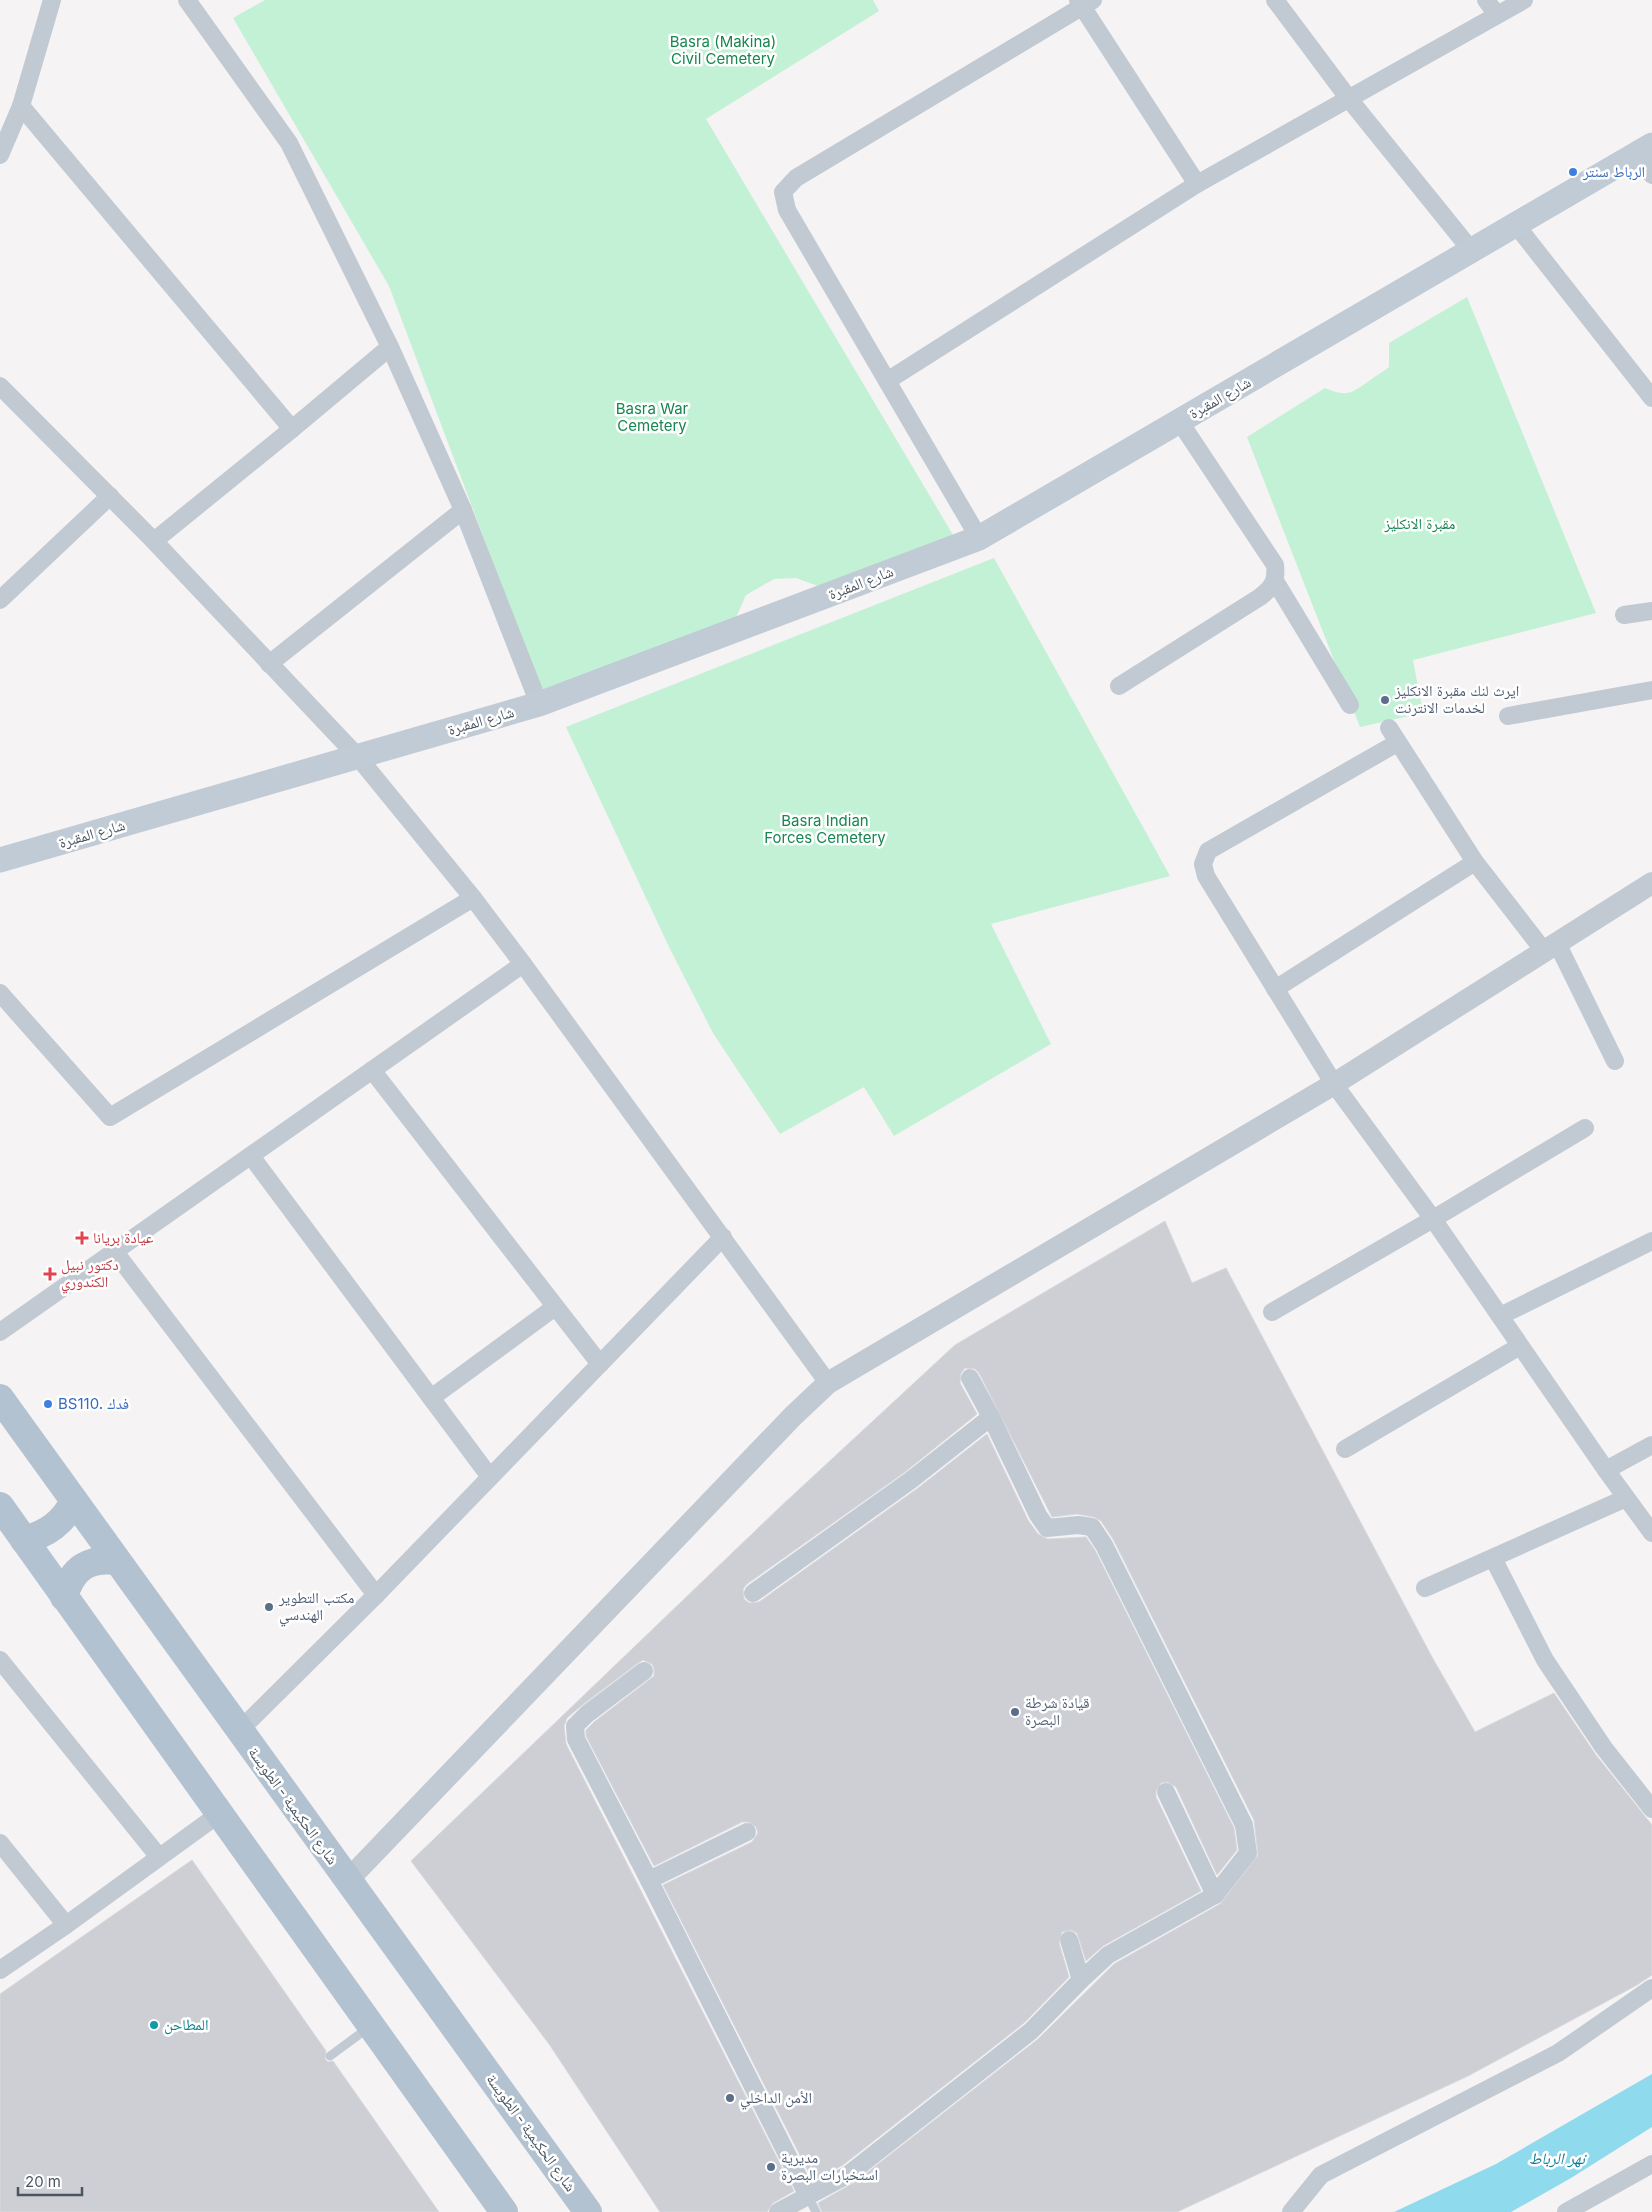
<svg xmlns="http://www.w3.org/2000/svg" width="1652" height="2212" font-family="Inter,'Noto Naskh Arabic',sans-serif">
<rect width="100%" height="100%" fill="#f5f3f3"/>
<!-- green -->
<g fill="#c3f1d5">
<polygon points="265,0 873,0 879,11 706,119 953,535 818,586 796,578 774,579 746,595 735,620 541,690 389,286 233,18"/>
<path d="M1467 297 1596 613 1413 660 1423 713 1360 727 1247 437 1325 388C1346 397 1351 394 1369 381 1375 376 1382 373 1389 367V343Z"/>
<polygon points="994,558 1170,876 991,924 1051,1044 894,1136 864,1087 780,1134 713,1033 670,949 566,727"/>
</g>
<!-- water -->
<polygon fill="#90daee" points="1652,2074 1652,2127 1571,2178 1511,2212 1394,2212 1496,2164"/>
<!-- building -->
<g fill="#cdcfd5" stroke="#d7d9de">
<polygon points="1165,1221 1192,1283 1226,1268 1432,1657 1475,1732 1554,1693 1596,1755 1652,1825 1652,1975 1637,1985 1468,2076 1177,2212 822,2212 818,2203 855,2182 1038,2039 1114,1964 1220,1904 1258,1855 1254,1820 1113,1539 1101,1521 1094,1517 1077,1514 1052,1517 979,1373 975,1369 965,1368 961,1373 960,1383 977,1414 905,1472 747,1584 743,1589 744,1599 749,1603 759,1602 918,1488 987,1434 1028,1520 1038,1534 1048,1539 1086,1537 1095,1550 1234,1828 1237,1850 1217,1875 1176,1787 1167,1782 1161,1783 1156,1791 1156,1797 1201,1891 1103,1946 1086,1961 1077,1933 1071,1930 1062,1932 1059,1943 1069,1977 1024,2023 843,2165 813,2181 663,1885 752,1842 758,1833 756,1827 748,1822 742,1822 654,1866 586,1736 586,1730 594,1722 654,1676 654,1669 652,1664 643,1660 638,1663 581,1706 567,1718 564,1726 566,1744 794,2191 773,2203 767,2212 660,2212 549,2044 411,1861 779,1508 955,1345"/>
<polygon points="192,1860 326,2051 325,2059 328,2062 333,2061 439,2212 0,2212 0,1994"/>
</g>
<g fill="none" stroke-linecap="round" stroke-linejoin="round">
<!-- service -->
<g stroke="#c1cad2" stroke-width="9">
<polyline points="330,2056 368,2028"/>
<polyline points="808,2196 816,2212"/>
</g>
<!-- minor -->
<g stroke="#c1cad2" stroke-width="18">
<polyline points="187,0 289,143 390,347 463,510 539,704"/>
<polyline points="1078,0 1197,184"/>
<polyline points="1275,0 1349,99 1471,250"/>
<polyline points="1486,0 1497,15"/>
<polyline points="21,106 292,429"/>
<polyline points="1638,153 1652,175"/>
<polyline points="0,155 21,106 52,0"/>
<polyline points="1516,225 1652,398"/>
<polyline points="887,381 1197,184 1524,0"/>
<polyline points="0,386 154,541 358,757 473,898 523,964 828,1383"/>
<polyline points="979,538 787,210 783,192 796,178 1093,0"/>
<polyline points="154,541 292,429 390,347"/>
<polyline points="1275,581 1350,705"/>
<polyline points="0,600 110,496"/>
<polyline points="1624,615 1652,611"/>
<polyline points="269,664 463,510"/>
<path d="M1119 686 1260 597C1272 588 1277 581 1275 565L1180 422"/>
<polyline points="1508,716 1652,690"/>
<polyline points="1389,728 1475,862 1544,951"/>
<polyline points="1397,743 1208,851 1203,864 1206,876 1334,1084 1433,1219 1606,1470 1652,1533"/>
<polyline points="1557,943 1615,1061"/>
<polyline points="1275,989 1475,862"/>
<polyline points="0,993 110,1117 473,898"/>
<polyline points="372,1070 600,1364"/>
<polyline points="251,1156 490,1477"/>
<polyline points="115,1252 376,1595"/>
<polyline points="1272,1312 1433,1219 1585,1128"/>
<polyline points="1500,1316 1652,1241"/>
<polyline points="0,1332 523,964"/>
<polyline points="431,1398 555,1307"/>
<polyline points="1345,1449 1520,1346"/>
<polyline points="1606,1470 1652,1445"/>
<polyline points="1493,1558 1545,1660 1604,1748 1652,1809"/>
<polyline points="1425,1588 1626,1498"/>
<polyline points="753,1593 911,1480 991,1417 970,1378"/>
<polyline points="0,1660 159,1857"/>
<polyline points="644,1671 587,1714 575,1726 576,1739 649,1880 808,2196"/>
<polyline points="239,1731 376,1595 723,1237"/>
<polyline points="1166,1792 1215,1895"/>
<polyline points="0,1843 66,1925"/>
<polyline points="649,1880 747,1832"/>
<polyline points="1069,1940 1081,1980"/>
<polyline points="0,1970 66,1925 219,1814"/>
<polyline points="778,2212 849,2174 1031,2031 1081,1980 1108,1955 1215,1895 1248,1853 1244,1825 1104,1545 1092,1527 1078,1525 1047,1528 1038,1515 991,1417"/>
<polyline points="1291,2212 1321,2175 1558,2053 1652,1988"/>
<polyline points="1566,2212 1652,2164"/>
</g>
<!-- tertiary -->
<polyline stroke="#c1cad2" stroke-width="22" points="347,1881 793,1416 828,1383 1334,1084 1652,883"/>
<!-- secondary -->
<polyline stroke="#c1cbd6" stroke-width="25" points="0,860 539,704 979,538 1652,145"/>
<!-- primary -->
<g stroke="#b3c2d1" stroke-width="28">
<polyline points="0,1398 588,2212"/>
<polyline points="0,1506 504,2212"/>
<path d="M24 1540C47 1534 63 1523 74 1501"/>
<path d="M64 1597C72 1568 88 1558 117 1561"/>
</g>
</g>
<!-- markers -->
<g fill="#3f7fe0" stroke="#fff" stroke-width="2">
<circle cx="1573" cy="172" r="5"/>
<circle cx="48" cy="1404" r="5"/>
</g>
<g fill="#5c6f8a" stroke="#fff" stroke-width="2">
<circle cx="1385" cy="700" r="5"/>
<circle cx="269" cy="1607" r="5"/>
<circle cx="1015" cy="1712" r="5"/>
<circle cx="730" cy="2098" r="5"/>
<circle cx="771" cy="2167" r="5"/>
</g>
<g fill="#e0444e" stroke="#fff" stroke-width="2">
<path d="M79.5 1230.5h5v5h5v5h-5v5h-5v-5h-5v-5h5z"/>
<path d="M47.5 1266.5h5v5h5v5h-5v5h-5v-5h-5v-5h5z"/>
</g>
<circle fill="#0f9aa8" stroke="#fff" stroke-width="2" cx="154" cy="2025" r="5"/>
<g text-anchor="middle" stroke-width="5" stroke-linejoin="round" paint-order="stroke">
<!-- park labels -->
<g font-size="15" fill="#17864f" stroke="#fff">
<text x="723" y="47">Basra (Makina)<tspan x="723" dy="17">Civil Cemetery</tspan></text>
<text x="652" y="414">Basra War<tspan x="652" dy="17">Cemetery</tspan></text>
<text x="1420" y="529">مقبرة الانكليز</text>
<text x="825" y="826">Basra Indian<tspan x="825" dy="17">Forces Cemetery</tspan></text>
</g>
<!-- shop labels -->
<g font-size="15" fill="#366cbe" stroke="#fff" text-anchor="start">
<text x="1583" y="177">الرباط سنتر</text>
<text x="58" y="1409">BS110. فدك</text>
</g>
<!-- street labels -->
<g font-size="15" fill="#4a5661" stroke="#fff">
<text transform="translate(1220 398) rotate(-30)" y="5">شارع المقبرة</text>
<text transform="translate(861 583) rotate(-21)" y="5">شارع المقبرة</text>
<text transform="translate(481 721) rotate(-16)" y="5">شارع المقبرة</text>
<text transform="translate(92 834) rotate(-16)" y="5">شارع المقبرة</text>
<text transform="translate(293 1806) rotate(54)" y="5">شارع الحكيمية - الطويسة</text>
<text transform="translate(531 2133) rotate(54)" y="5">شارع الحكيمية - الطويسة</text>
</g>
<!-- service labels -->
<g font-size="15" fill="#4e5e75" stroke="#fff" text-anchor="start">
<text x="1395" y="696">ايرث لنك مقبرة الانكليز<tspan x="1395" dy="17">لخدمات الانترنت</tspan></text>
<text x="279" y="1603">مكتب التطوير<tspan x="279" dy="17">الهندسي</tspan></text>
<text x="1025" y="1708">قيادة شرطة<tspan x="1025" dy="17">البصرة</tspan></text>
<text x="740" y="2103">الأمن الداخلي</text>
<text x="781" y="2163">مديرية<tspan x="781" dy="17">استخبارات البصرة</tspan></text>
</g>
<!-- health labels -->
<g font-size="15" fill="#be3a42" stroke="#fff" text-anchor="start">
<text x="93" y="1243">عيادة بريانا</text>
<text x="61" y="1270">دكتور نبيل<tspan x="61" dy="17">الكندوري</tspan></text>
</g>
<!-- culture labels -->
<g font-size="15" fill="#0d838f" stroke="#fff" text-anchor="start">
<text x="164" y="2030">المطاحن</text>
</g>
<!-- water labels -->
<g font-size="16" font-style="italic" fill="#0c7c9b" stroke="#fff">
<text x="1557" y="2164">نهر الرباط</text>
</g>
</g>
<!-- scale -->
<path d="M18 2187v8h64v-8" fill="none" stroke="#4a5661" stroke-width="2.5"/>
<text x="25" y="2187" font-size="15" fill="#4a5661" stroke="#ffffff" stroke-width="4" paint-order="stroke">20 m</text>
</svg>
